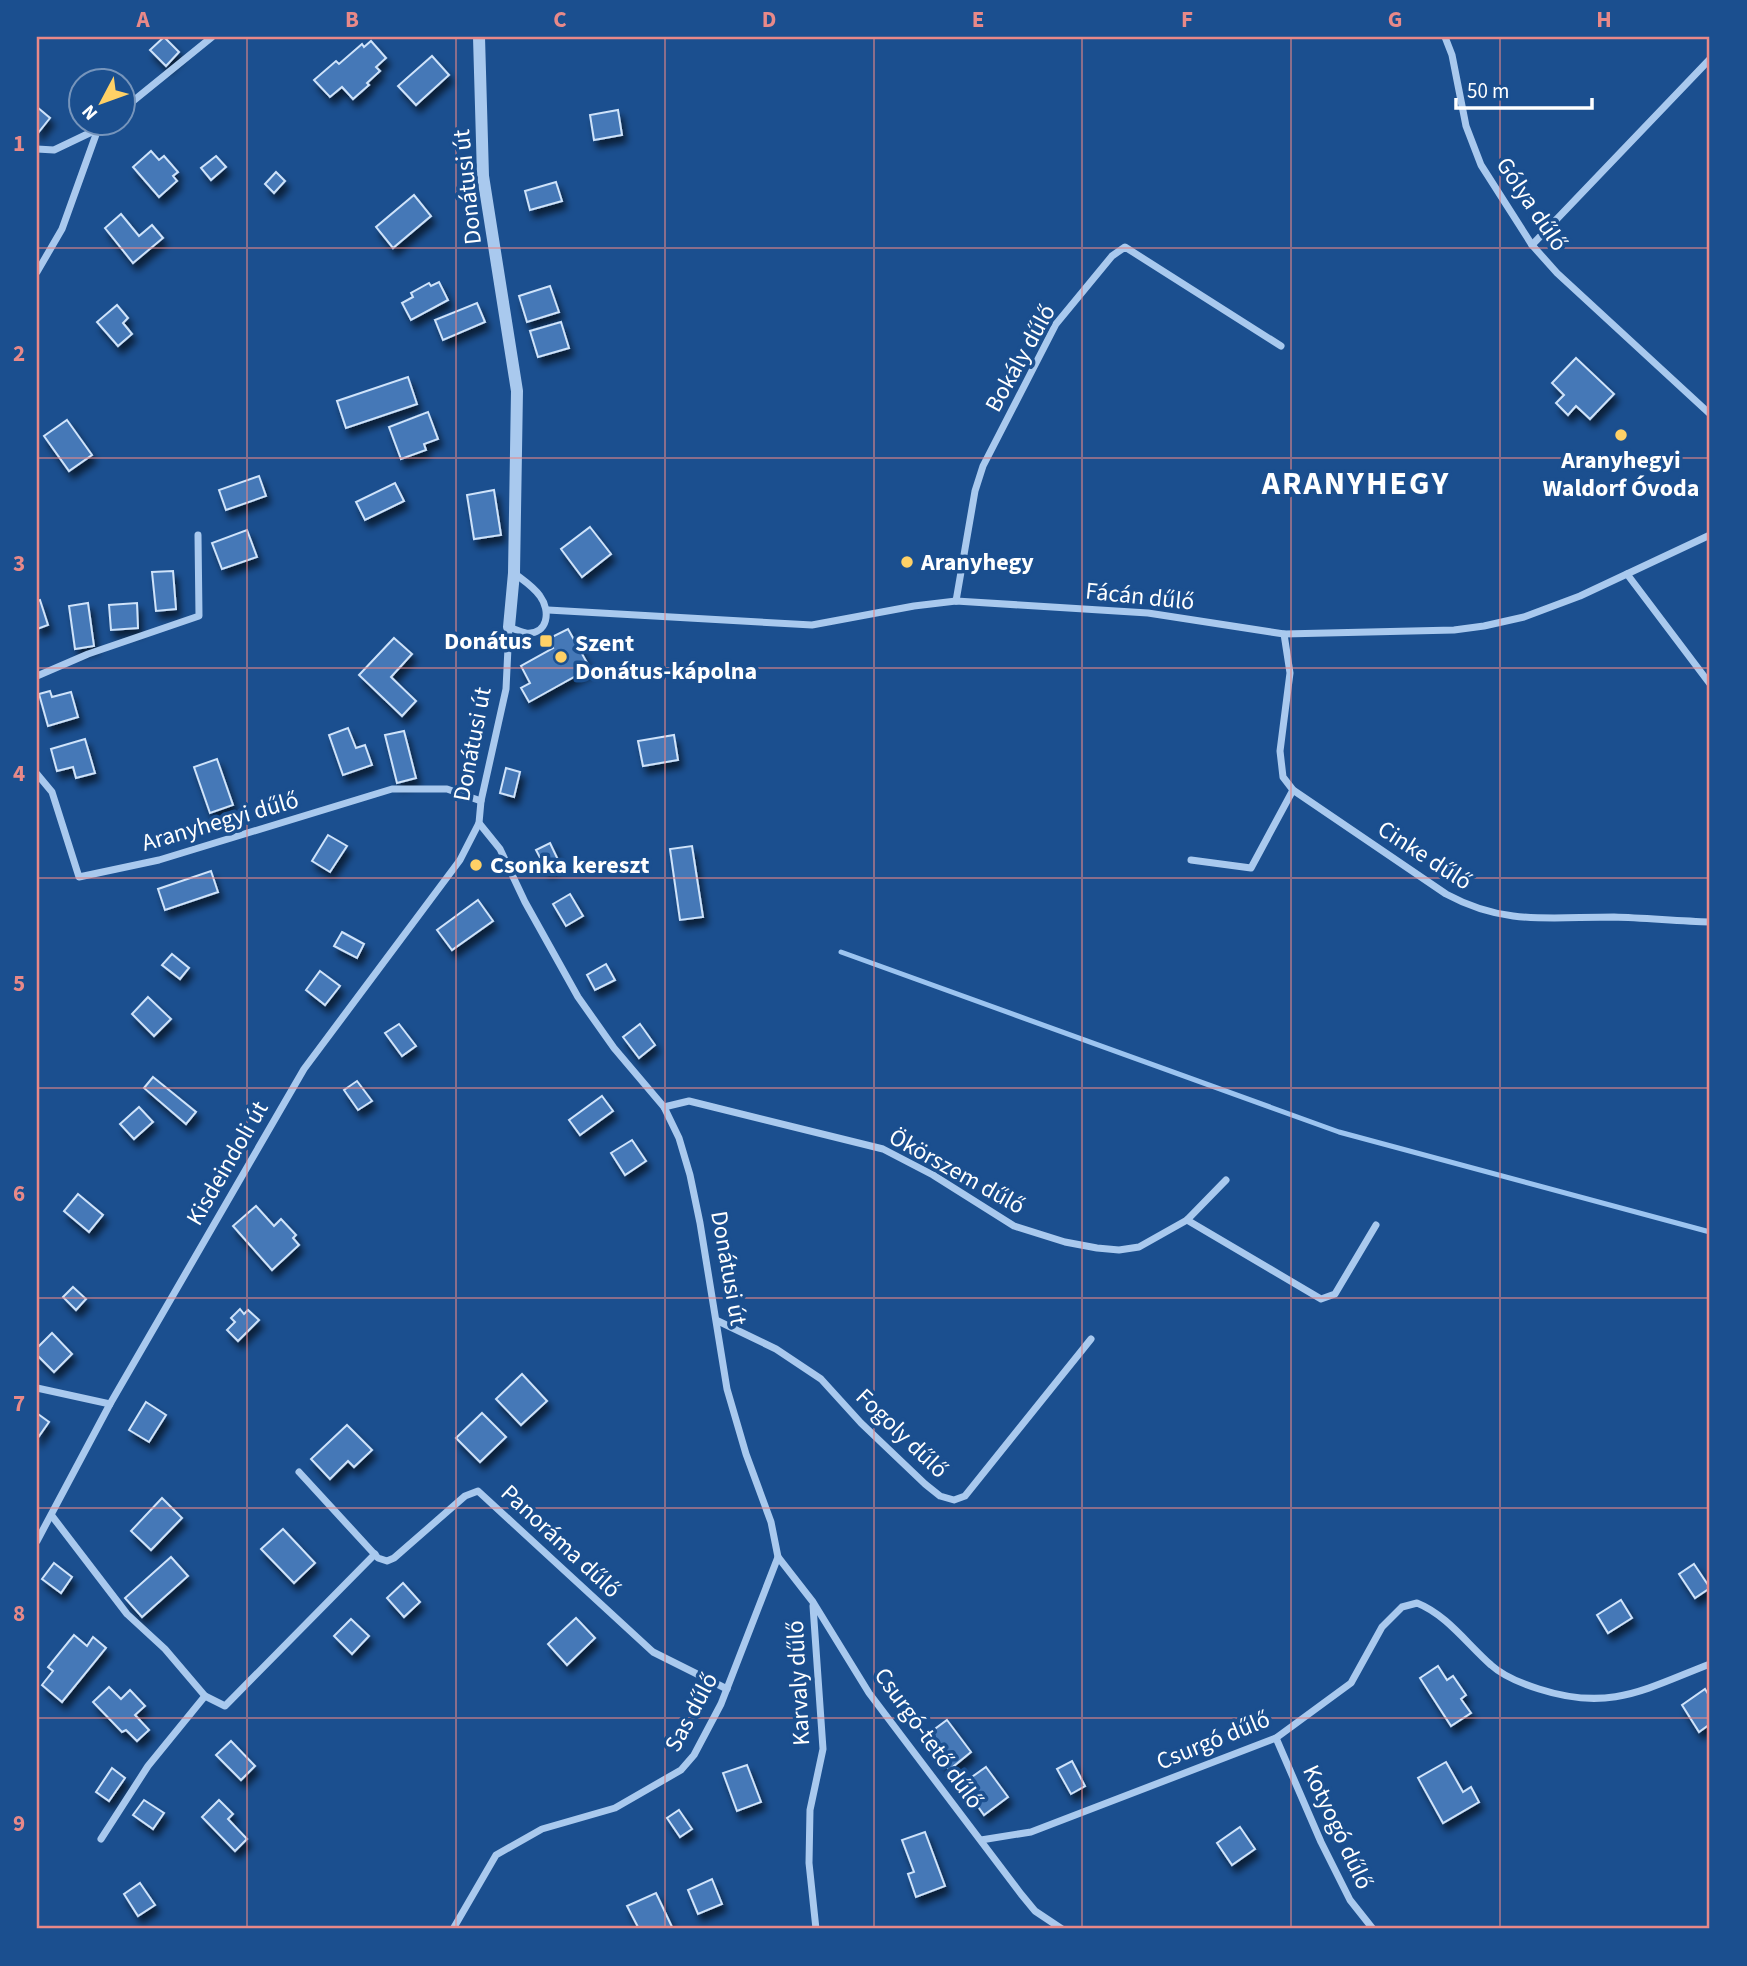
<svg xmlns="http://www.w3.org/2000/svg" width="1747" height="1966" font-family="'Source Sans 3',sans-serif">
<defs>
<filter id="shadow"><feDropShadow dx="4" dy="7" stdDeviation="3.5" flood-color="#0009"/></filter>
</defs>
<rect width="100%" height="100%" fill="#1b4f8f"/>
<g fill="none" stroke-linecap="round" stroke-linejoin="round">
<!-- stream -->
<polyline stroke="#9cc4f0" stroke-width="5" points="841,952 1339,1132 1710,1232"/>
</g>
<!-- building -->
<g fill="#4478b7" stroke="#cfe3fa" stroke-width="2" filter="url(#shadow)">
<polygon points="164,37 179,52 166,66 150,50"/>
<polygon points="371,41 386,58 376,67 380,71 367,83 369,85 353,99 342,87 330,97 314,80 336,61 339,64 362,44 364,47"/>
<polygon points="432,56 449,75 416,105 398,86"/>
<polygon points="37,107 50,118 38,133 37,132"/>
<polygon points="618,110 622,135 594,140 590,115"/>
<polygon points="151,151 159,160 164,156 178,172 173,176 177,181 159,197 133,167"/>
<polygon points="216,156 226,167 211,180 201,168"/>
<polygon points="276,172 285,181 274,193 265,184"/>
<polygon points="556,182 562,201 530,210 525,191"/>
<polygon points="414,195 431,216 393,248 376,227"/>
<polygon points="121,214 139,236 152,225 163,238 133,263 105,228"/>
<polygon points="439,282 448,300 411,320 402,303 413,297 411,293 429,283 431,286"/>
<polygon points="550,286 559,312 527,322 519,296"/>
<polygon points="477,303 485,322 443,340 435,320"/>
<polygon points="117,305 128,318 123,323 132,334 118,346 97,322"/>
<polygon points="561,322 569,348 538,357 530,331"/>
<polygon points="1576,358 1614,394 1590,419 1576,406 1568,415 1556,403 1564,395 1552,383"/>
<polygon points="408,377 417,404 346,428 337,401"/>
<polygon points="428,412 438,439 424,444 426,450 401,459 389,427"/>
<polygon points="67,420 92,455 69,471 44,436"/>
<polygon points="259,476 266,496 226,510 219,490"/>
<polygon points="395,483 404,501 365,520 356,502"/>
<polygon points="494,490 501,535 474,539 467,495"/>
<polygon points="590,527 611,554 582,577 561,549"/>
<polygon points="247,530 257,557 222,569 212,543"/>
<polygon points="173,571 176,609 156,611 152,572"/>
<polygon points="40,600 48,625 37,629 37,601"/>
<polygon points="88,603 94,646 75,649 69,606"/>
<polygon points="137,603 138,628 111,630 109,605"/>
<polygon points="568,629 590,668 529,702 521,688 530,683 521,666 553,648 548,639"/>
<polygon points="394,638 412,654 391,677 416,701 402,716 359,675"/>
<polygon points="50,691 52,697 71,692 78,717 48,726 39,694"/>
<polygon points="348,728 356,748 365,745 372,765 343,775 329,735"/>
<polygon points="404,731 416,778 397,783 385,735"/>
<polygon points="674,735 678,760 643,766 638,741"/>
<polygon points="85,739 95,773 76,778 73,767 57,771 51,749"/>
<polygon points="217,759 233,805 210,813 194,767"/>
<polygon points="506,768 520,772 514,797 500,793"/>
<polygon points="328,835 347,846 330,872 312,861"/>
<polygon points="550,843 560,864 547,871 536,850"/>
<polygon points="692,846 703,917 680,920 670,849"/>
<polygon points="211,871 218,892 165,910 158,889"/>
<polygon points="570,894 583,916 566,926 553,904"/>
<polygon points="478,900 493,921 452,950 437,930"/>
<polygon points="342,932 364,944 357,958 334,946"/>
<polygon points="172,954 189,968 180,979 162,965"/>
<polygon points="606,964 615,980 595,990 587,975"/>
<polygon points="320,971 340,986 325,1005 306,990"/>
<polygon points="148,997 171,1019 154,1036 132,1014"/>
<polygon points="399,1024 416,1046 402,1056 385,1033"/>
<polygon points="640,1024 655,1045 639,1058 623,1037"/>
<polygon points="153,1077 196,1112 186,1124 144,1088"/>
<polygon points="357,1081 372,1101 358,1110 344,1090"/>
<polygon points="602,1096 613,1111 580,1135 569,1120"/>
<polygon points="139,1107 153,1122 134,1139 120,1124"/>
<polygon points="632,1140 646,1161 625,1175 611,1153"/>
<polygon points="78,1194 103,1215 89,1232 64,1211"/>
<polygon points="256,1206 274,1226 281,1219 296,1235 293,1238 299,1245 272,1270 233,1226"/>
<polygon points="73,1287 86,1299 76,1310 63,1297"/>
<polygon points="240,1309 244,1314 248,1310 259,1320 238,1341 227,1330 235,1322 231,1318"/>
<polygon points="52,1333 72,1354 54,1372 37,1355 37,1348"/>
<polygon points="522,1374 547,1401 521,1425 496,1399"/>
<polygon points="146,1402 166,1415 149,1442 129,1430"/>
<polygon points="482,1413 506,1437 480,1462 456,1438"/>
<polygon points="38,1414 49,1422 37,1439 37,1416"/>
<polygon points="347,1425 372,1450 354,1467 348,1461 330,1479 311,1459"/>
<polygon points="162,1498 182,1518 151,1550 131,1531"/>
<polygon points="283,1529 315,1563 294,1583 261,1549"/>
<polygon points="171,1557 188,1576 142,1617 125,1598"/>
<polygon points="54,1563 72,1577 61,1593 42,1579"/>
<polygon points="1694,1564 1710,1588 1695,1598 1679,1574"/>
<polygon points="403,1583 420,1602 404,1617 387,1598"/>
<polygon points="1621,1600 1632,1618 1608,1633 1597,1615"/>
<polygon points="576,1618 595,1638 567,1665 548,1644"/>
<polygon points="351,1619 369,1636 352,1654 334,1636"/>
<polygon points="74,1635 87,1646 93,1637 106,1648 62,1702 42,1685 53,1671 48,1667"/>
<polygon points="1438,1666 1447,1680 1453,1676 1466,1695 1461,1699 1471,1713 1451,1726 1420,1678"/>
<polygon points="109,1687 121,1699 130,1690 145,1706 135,1715 149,1730 137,1741 126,1730 122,1732 93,1702"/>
<polygon points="1705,1689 1710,1697 1710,1724 1699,1732 1682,1705"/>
<polygon points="947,1720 971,1752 949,1770 924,1737"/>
<polygon points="231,1741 255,1766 241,1780 216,1755"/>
<polygon points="1072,1761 1085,1786 1071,1794 1057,1769"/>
<polygon points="1446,1762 1463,1792 1471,1787 1479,1802 1443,1823 1418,1778"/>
<polygon points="747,1765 761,1802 737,1811 723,1773"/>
<polygon points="986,1767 1008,1797 984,1815 962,1784"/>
<polygon points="112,1768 125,1778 109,1801 96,1792"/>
<polygon points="144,1800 164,1813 153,1829 133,1815"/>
<polygon points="219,1800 233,1814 228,1819 247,1839 235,1851 202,1817"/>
<polygon points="679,1810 692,1829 680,1837 667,1818"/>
<polygon points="1240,1827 1255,1849 1232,1865 1217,1843"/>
<polygon points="925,1832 945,1886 916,1897 908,1874 914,1872 902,1840"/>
<polygon points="712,1879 722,1904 698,1914 688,1890"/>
<polygon points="140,1883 155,1905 138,1916 124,1894"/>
<polygon points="656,1893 673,1929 639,1929 627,1906"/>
</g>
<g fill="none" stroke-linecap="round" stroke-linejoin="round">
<!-- minor -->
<g stroke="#a9c9ee" stroke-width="7">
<polyline points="1445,37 1452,55 1466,126 1481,165 1532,245 1557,273 1710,414"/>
<polyline points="122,110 212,37"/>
<polyline points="37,149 54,150 98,129"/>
<polyline points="1532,245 1710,59"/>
<polyline points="37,272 62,229 98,129 107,122"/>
<path d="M514 573C523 580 534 587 540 596 551 611 548 635 526 633 521 632 514 629 509 627L506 689 481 801 479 823 500 849 525 902 578 997 614 1048 664 1107 679 1138 690 1175 700 1223 727 1389 746 1454 771 1522 778 1557 813 1602 869 1693 1021 1894 1035 1911 1062 1929"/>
<polyline points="1627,574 1710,684"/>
<polyline points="956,601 975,491 983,466 1056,324 1112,256 1125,247 1281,346"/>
<polyline points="548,610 812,625 914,606 956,601 1148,613 1284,634 1454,630 1484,626 1524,617 1580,596 1710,535"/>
<path d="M1284 634 1290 673 1280 751 1283 777 1293 790 1446 894C1505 926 1550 917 1614 917 1646 918 1678 921 1710 922"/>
<polyline points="37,676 88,654 199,616 198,535"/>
<polyline points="37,774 52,792 79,877 159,860 392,789 447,789 481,801"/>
<polyline points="1191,860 1251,868 1293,790"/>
<polyline points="664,1107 689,1101 883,1149 933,1175 1014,1226 1065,1242 1097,1248 1119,1250 1139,1247 1187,1220 1226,1180"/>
<polyline points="1187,1220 1321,1299 1335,1294 1376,1225"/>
<polyline points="718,1321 776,1349 821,1379 861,1423 925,1484 940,1496 954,1500 965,1496 1091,1339"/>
<polyline points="37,1388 110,1404"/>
<polyline points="299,1472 378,1558 387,1561 394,1558 465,1496 478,1491 653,1652 727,1689"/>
<polyline points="52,1516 127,1614 165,1649 205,1696 225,1706 375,1554"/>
<polyline points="37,1541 110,1404 304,1069 460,860 479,823"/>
<polyline points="813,1606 823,1749 810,1810 809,1863 816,1929"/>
<polyline points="1276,1738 1321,1842 1350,1900 1373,1929"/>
<polyline points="101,1839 148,1766 205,1696"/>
<path d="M981 1840 1031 1832 1276 1738 1351 1683 1382 1627 1402 1607 1417 1603C1447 1615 1467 1644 1491 1665 1503 1676 1523 1684 1539 1689 1610 1712 1645 1689 1710 1664"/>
<polyline points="453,1929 496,1855 542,1829 615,1808 681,1770 694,1755 721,1704 778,1557"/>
</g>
<!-- tertiary -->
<polyline stroke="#a9c9ee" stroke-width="12" points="479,37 483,176 517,391 514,573 509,627"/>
</g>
<!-- grid -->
<path fill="none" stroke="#e88989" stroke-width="2" stroke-opacity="0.55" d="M247 37V1929M456 37V1929M665 37V1929M874 37V1929M1082 37V1929M1291 37V1929M1500 37V1929M37 248H1710M37 458H1710M37 668H1710M37 878H1710M37 1088H1710M37 1298H1710M37 1508H1710M37 1718H1710"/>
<!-- markers -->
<g fill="#ffd166" stroke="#1b4f8f" stroke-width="2.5">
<circle cx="1621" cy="435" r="7"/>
<circle cx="907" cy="562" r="7"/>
<rect x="539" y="634" width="14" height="14" rx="3.5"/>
<circle cx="561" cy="657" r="7"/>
<circle cx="476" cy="865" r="7"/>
</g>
<g text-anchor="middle" stroke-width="7" stroke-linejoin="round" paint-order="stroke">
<!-- street labels -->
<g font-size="24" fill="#fff" stroke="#1b4f8f">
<text transform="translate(467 187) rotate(-96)" y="8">Donátusi út</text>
<text transform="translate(1532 204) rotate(56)" y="8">Gólya dűlő</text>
<text transform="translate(1020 358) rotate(-61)" y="8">Bokály dűlő</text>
<text transform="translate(1140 596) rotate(6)" y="8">Fácán dűlő</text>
<text transform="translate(472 744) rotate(-79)" y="8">Donátusi út</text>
<text transform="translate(220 821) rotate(-16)" y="8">Aranyhegyi dűlő</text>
<text transform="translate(1425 855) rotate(33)" y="8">Cinke dűlő</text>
<text transform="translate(227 1163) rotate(-60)" y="8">Kisdeindoli út</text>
<text transform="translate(957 1171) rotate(29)" y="8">Ökörszem dűlő</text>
<text transform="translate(729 1268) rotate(80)" y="8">Donátusi út</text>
<text transform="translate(902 1433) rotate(44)" y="8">Fogoly dűlő</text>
<text transform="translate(561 1541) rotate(43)" y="8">Panoráma dűlő</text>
<text transform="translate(798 1683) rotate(-93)" y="8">Karvaly dűlő</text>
<text transform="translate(691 1712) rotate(-62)" y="8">Sas dűlő</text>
<text transform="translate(929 1738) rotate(54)" y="8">Csurgó-tető dűlő</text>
<text transform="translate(1213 1740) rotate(-22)" y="8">Csurgó dűlő</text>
<text transform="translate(1338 1827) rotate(65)" y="8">Kotyogó dűlő</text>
</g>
<!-- poi labels -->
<g font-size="24" font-weight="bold" fill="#fff" stroke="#1b4f8f" text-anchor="start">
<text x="1621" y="468" text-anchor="middle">Aranyhegyi<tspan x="1621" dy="28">Waldorf Óvoda</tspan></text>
<text x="921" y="570">Aranyhegy</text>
<text x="532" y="649" text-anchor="end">Donátus</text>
<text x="575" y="651">Szent<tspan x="575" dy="28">Donátus-kápolna</tspan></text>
<text x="490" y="873">Csonka kereszt</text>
</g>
<!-- district labels -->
<g font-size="32" font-weight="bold" letter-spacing="2" fill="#fff" stroke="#1b4f8f">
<text x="1356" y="494">ARANYHEGY</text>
</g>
</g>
<!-- border -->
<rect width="1747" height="1966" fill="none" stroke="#1b4f8f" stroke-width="77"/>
<!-- north arrow -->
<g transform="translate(102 102) rotate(229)"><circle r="33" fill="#1b4f8f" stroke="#7695bc" stroke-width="2"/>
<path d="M0-5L12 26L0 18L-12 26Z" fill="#ffd166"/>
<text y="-10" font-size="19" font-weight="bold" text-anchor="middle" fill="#ffffff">N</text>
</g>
<!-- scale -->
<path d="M1456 98v10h136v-10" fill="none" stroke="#ffffff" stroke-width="3.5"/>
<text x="1467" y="98" font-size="21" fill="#ffffff" stroke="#1b4f8f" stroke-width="5" paint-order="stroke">50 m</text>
<rect x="38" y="38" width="1670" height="1889" fill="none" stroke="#e88989" stroke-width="2.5"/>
<g font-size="23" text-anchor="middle" font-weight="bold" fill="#e88989">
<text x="143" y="27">A</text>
<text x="352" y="27">B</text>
<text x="560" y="27">C</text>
<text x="769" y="27">D</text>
<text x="978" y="27">E</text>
<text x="1187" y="27">F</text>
<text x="1395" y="27">G</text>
<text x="1604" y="27">H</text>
<text x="19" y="151">1</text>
<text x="19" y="361">2</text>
<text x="19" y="571">3</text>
<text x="19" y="781">4</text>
<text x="19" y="991">5</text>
<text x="19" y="1201">6</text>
<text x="19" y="1411">7</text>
<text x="19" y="1621">8</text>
<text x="19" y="1831">9</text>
</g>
</svg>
